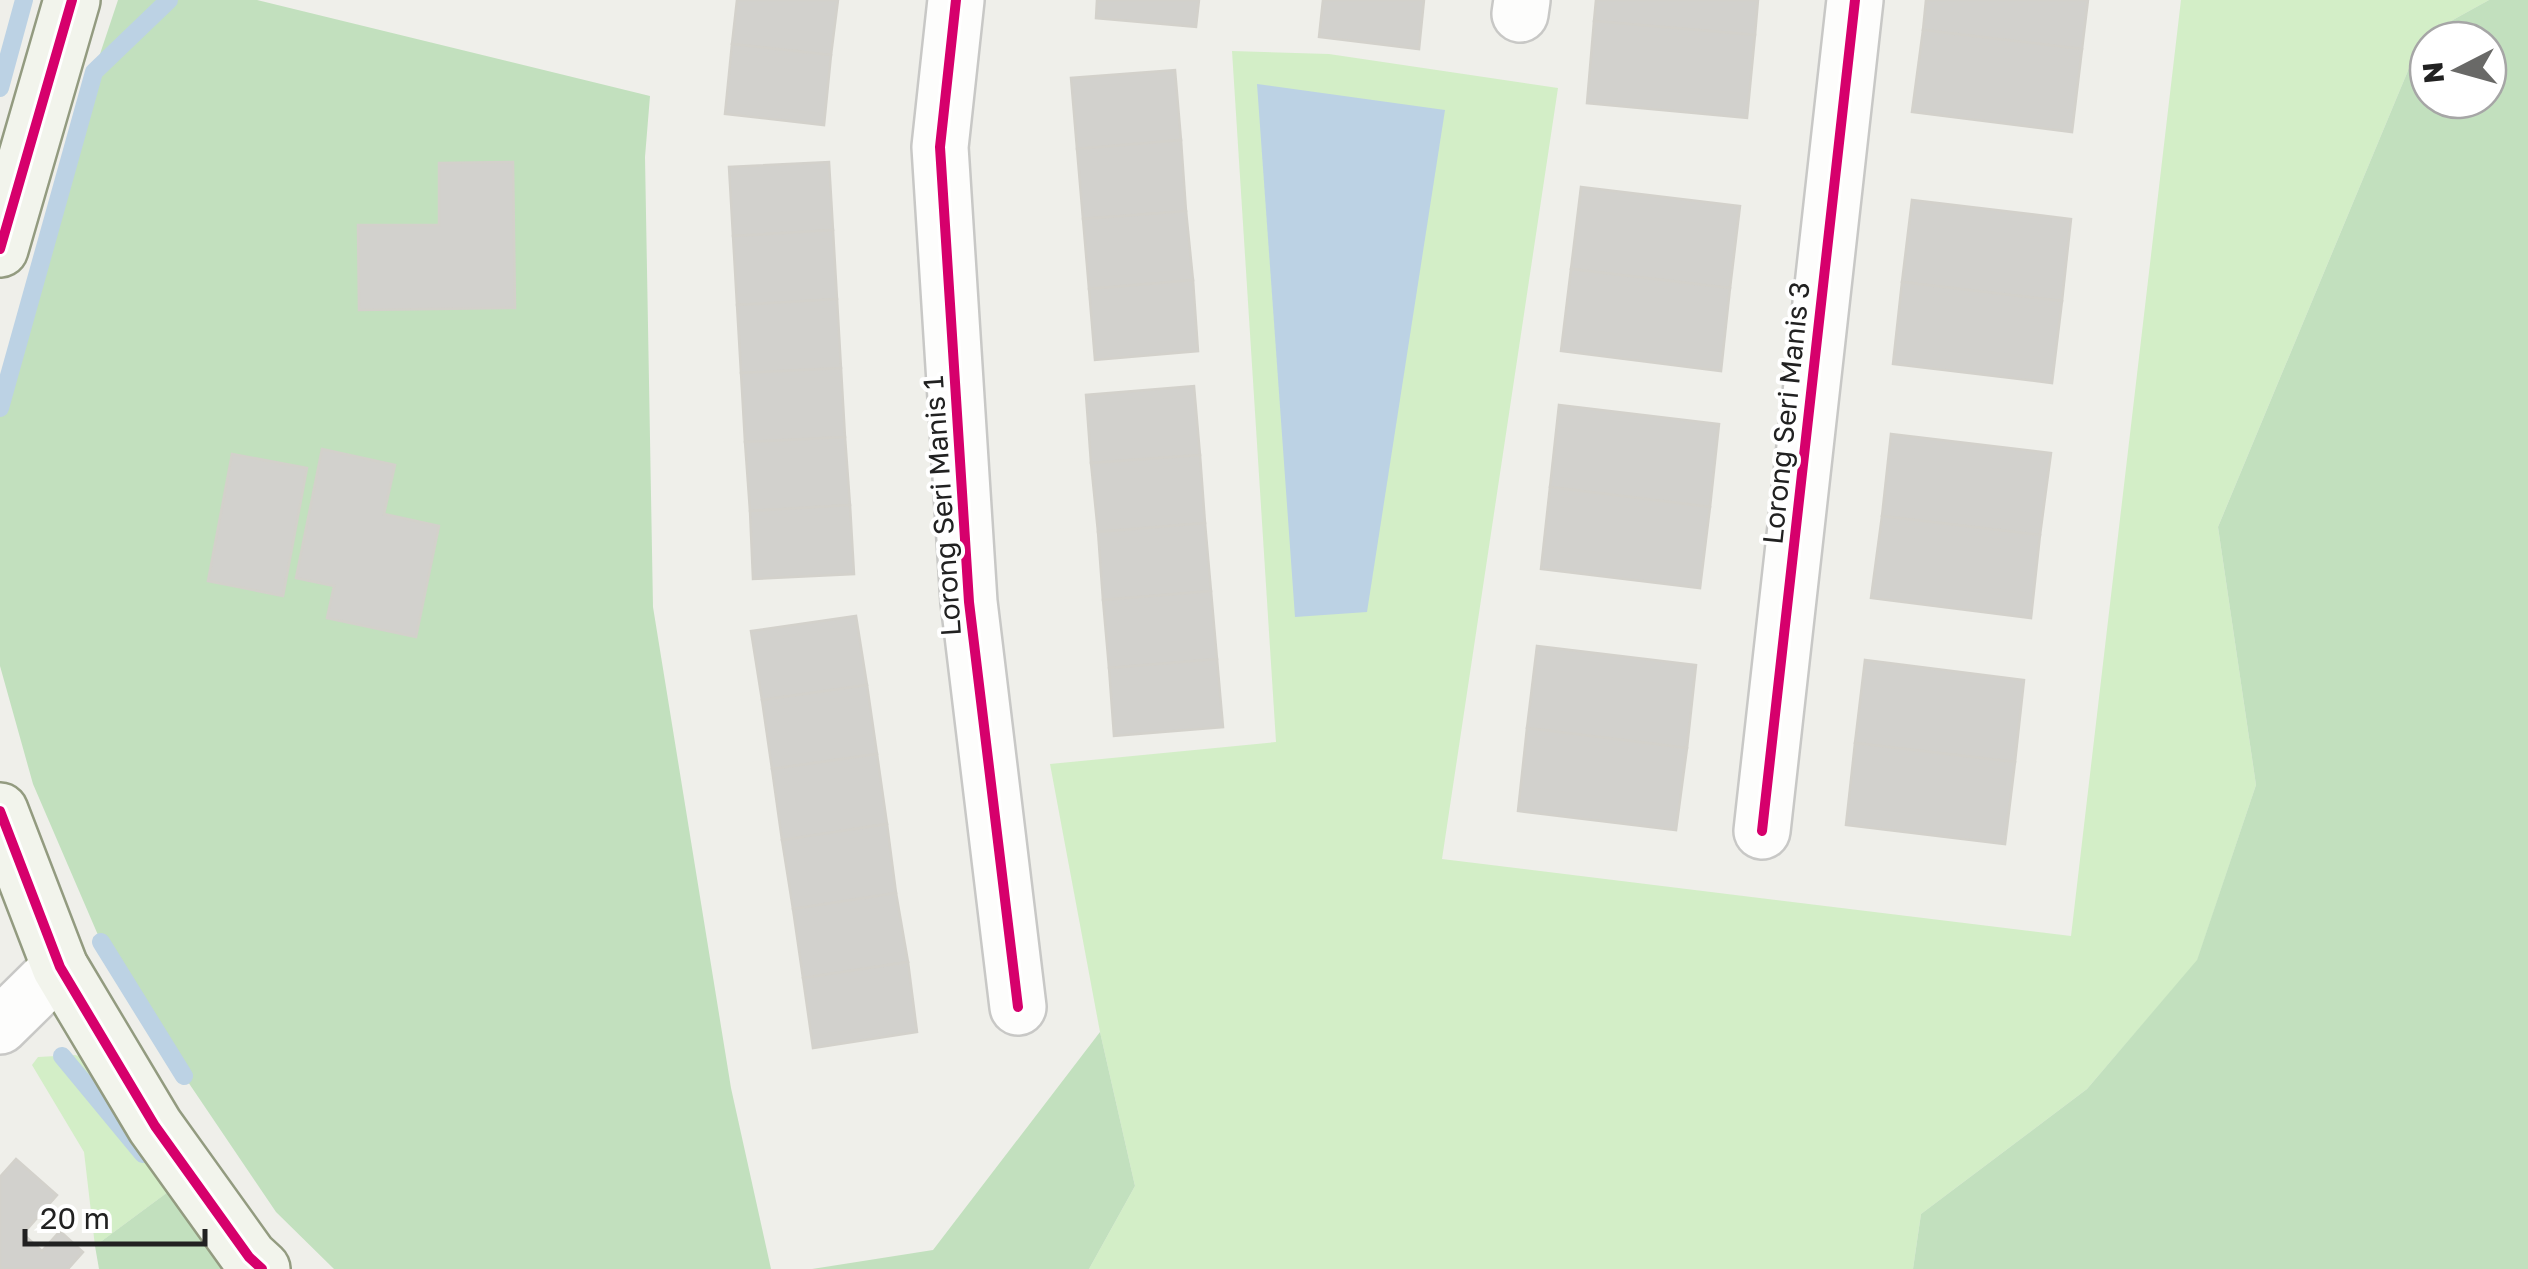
<svg xmlns="http://www.w3.org/2000/svg" width="2528" height="1269" font-family="'Golos Text',sans-serif">
<rect width="100%" height="100%" fill="#efefea"/>
<!-- grass -->
<g fill="#d3eec7">
<polygon points="2181,0 2489,0 2422,37 2218,527 2256,785 2197,961 2087,1089 1921,1214 1913,1269 1089,1269 1135,1186 1100,1032 1050,764 1276,742 1232,51 1329,54 1558,88 1442,859 2071,936"/>
<polygon points="75,1055 91,1059 176,1186 95,1246 84,1152 32,1065 38,1057"/>
</g>
<!-- forest -->
<g fill="#c2e0be" fill-rule="evenodd">
<polygon points="118,0 257,0 650,96 645,157 653,607 731,1088 771,1269 334,1269 276,1212 184,1076 101,942 33,784 0,666 0,408 94,72"/>
<path d="M2489 0H2528V1269H1913L1921 1214 2087 1089 2197 960 2256 785 2218 527 2422 37ZM2428 40H2488V100H2428Z"/>
<polygon points="1100,1032 1135,1186 1089,1269 812,1269 933,1250"/>
<polygon points="176,1186 244,1269 99,1269 95,1246"/>
</g>
<!-- water -->
<polygon fill="#bcd2e4" points="1257,84 1445,110 1367,612 1295,617"/>
<g fill="none" stroke-linecap="round" stroke-linejoin="round">
<!-- stream -->
<g stroke="#bcd2e4" stroke-width="18">
<polyline points="0,88 24,0"/>
<polyline points="0,408 94,72 169,0"/>
<polyline points="101,942 184,1076"/>
<polyline points="62,1056 143,1154"/>
</g>
</g>
<!-- building -->
<g fill="#d2d1cd" stroke="#d3d1cb" stroke-width="2.5">
<polygon points="737,0 838,0 831,55 732,44"/>
<polygon points="1097,0 1199,0 1196,27 1096,18"/>
<polygon points="1323,0 1424,0 1419,49 1319,37"/>
<polygon points="1596,0 1758,0 1755,35 1594,21"/>
<polygon points="1926,0 2088,0 2082,49 1923,30"/>
<polygon points="1594,21 1755,35 1747,118 1587,103"/>
<polygon points="1923,30 2082,49 2072,132 1912,112"/>
<polygon points="732,44 831,55 824,125 725,114"/>
<polygon points="1175,70 1181,140 1077,149 1071,78"/>
<polygon points="1181,140 1186,211 1083,219 1077,149"/>
<polygon points="513,162 515,308 359,310 358,225 439,225 439,163"/>
<polygon points="829,162 833,230 733,236 729,167"/>
<polygon points="1581,187 1740,206 1730,288 1571,269"/>
<polygon points="1912,200 2071,219 2062,301 1902,282"/>
<polygon points="1186,211 1193,280 1089,289 1083,219"/>
<polygon points="833,230 837,299 737,305 733,236"/>
<polygon points="1571,269 1730,288 1721,371 1561,351"/>
<polygon points="1193,280 1198,351 1095,360 1089,289"/>
<polygon points="1902,282 2062,301 2052,383 1893,364"/>
<polygon points="837,299 841,368 741,373 737,305"/>
<polygon points="841,368 845,437 745,442 741,373"/>
<polygon points="1194,386 1200,455 1091,463 1086,395"/>
<polygon points="1559,405 1719,424 1710,507 1550,487"/>
<polygon points="1891,434 2051,453 2040,535 1882,516"/>
<polygon points="845,437 850,505 750,511 745,442"/>
<polygon points="322,449 395,465 384,514 439,526 416,637 327,618 334,586 296,578"/>
<polygon points="232,454 307,468 283,596 208,581"/>
<polygon points="1200,455 1205,523 1098,532 1091,463"/>
<polygon points="1550,487 1710,507 1700,588 1541,569"/>
<polygon points="850,505 854,574 753,579 750,511"/>
<polygon points="1882,516 2040,535 2031,618 1871,598"/>
<polygon points="1205,523 1211,591 1103,600 1098,532"/>
<polygon points="1211,591 1217,659 1109,668 1103,600"/>
<polygon points="856,616 867,685 762,700 751,631"/>
<polygon points="1537,646 1696,665 1687,748 1527,728"/>
<polygon points="1217,659 1223,727 1114,736 1109,668"/>
<polygon points="1865,660 2024,680 2015,762 1855,743"/>
<polygon points="867,685 877,754 772,769 762,700"/>
<polygon points="1527,728 1687,748 1676,830 1518,811"/>
<polygon points="1855,743 2015,762 2005,844 1846,825"/>
<polygon points="877,754 887,824 782,840 772,769"/>
<polygon points="887,824 896,893 793,909 782,840"/>
<polygon points="896,893 908,962 803,978 793,909"/>
<polygon points="908,962 917,1032 813,1048 803,978"/>
<polygon points="16,1159 57,1195 23,1234 42,1251 60,1231 83,1252 68,1269 0,1269 0,1177"/>
</g>
<g fill="none" stroke-linecap="round" stroke-linejoin="round">
<defs>
<g id="street">
<polyline points="956,0 940,147 969,602 1018,1007"/>
<polyline points="1520,14 1522,0"/>
<polyline points="1762,831 1855,0"/>
<polyline points="0,1026 60,967"/>
</g>
<g id="secondary">
<polyline points="0,249 72,0"/>
<polyline points="0,811 60,967 155,1126 249,1257 262,1269"/>
</g>
</defs>
<!-- street casing -->
<use href="#street" stroke="#c8c8c6" stroke-width="60"/>
<!-- secondary casing -->
<use href="#secondary" stroke="#939b80" stroke-width="60"/>
<!-- street -->
<use href="#street" stroke="#fdfdfc" stroke-width="55"/>
<!-- secondary -->
<use href="#secondary" stroke="#f2f4ec" stroke-width="55"/>
<defs>
<g id="cycleway">
<polyline points="956,0 940,147 969,602 1018,1007"/>
<polyline points="0,249 72,0"/>
<polyline points="0,811 60,967 155,1126 249,1257 262,1269"/>
<polyline points="1762,831 1855,0"/>
</g>
</defs>
<!-- cycleway casing -->
<use href="#cycleway" stroke="#fff" stroke-width="16"/>
<!-- cycleway -->
<use href="#cycleway" stroke="#d6006c" stroke-width="10"/>
</g>
<g text-anchor="middle" stroke-width="8" stroke-linejoin="round" paint-order="stroke">
<!-- street labels -->
<g font-size="28" fill="#212121" stroke="#fff">
<text transform="translate(1786 413) rotate(-84)" y="10">Lorong Seri Manis 3</text>
<text transform="translate(942 506) rotate(-94)" y="10">Lorong Seri Manis 1</text>
</g>
</g>
<!-- north arrow -->
<g transform="translate(2458 70) rotate(264)"><circle r="48" fill="#ffffff" stroke="#a6a6a6" stroke-width="2.5"/>
<path d="M0-8L18 38L0 25L-18 38Z" fill="#696967"/>
<text y="-15" font-size="28" font-weight="bold" text-anchor="middle" fill="#212121">N</text>
</g>
<!-- scale -->
<path d="M25 1229v15h180v-15" fill="none" stroke="#212121" stroke-width="5"/>
<text x="40" y="1229" font-size="30" fill="#212121" stroke="#ffffff" stroke-width="8" paint-order="stroke">20 m</text>
</svg>
